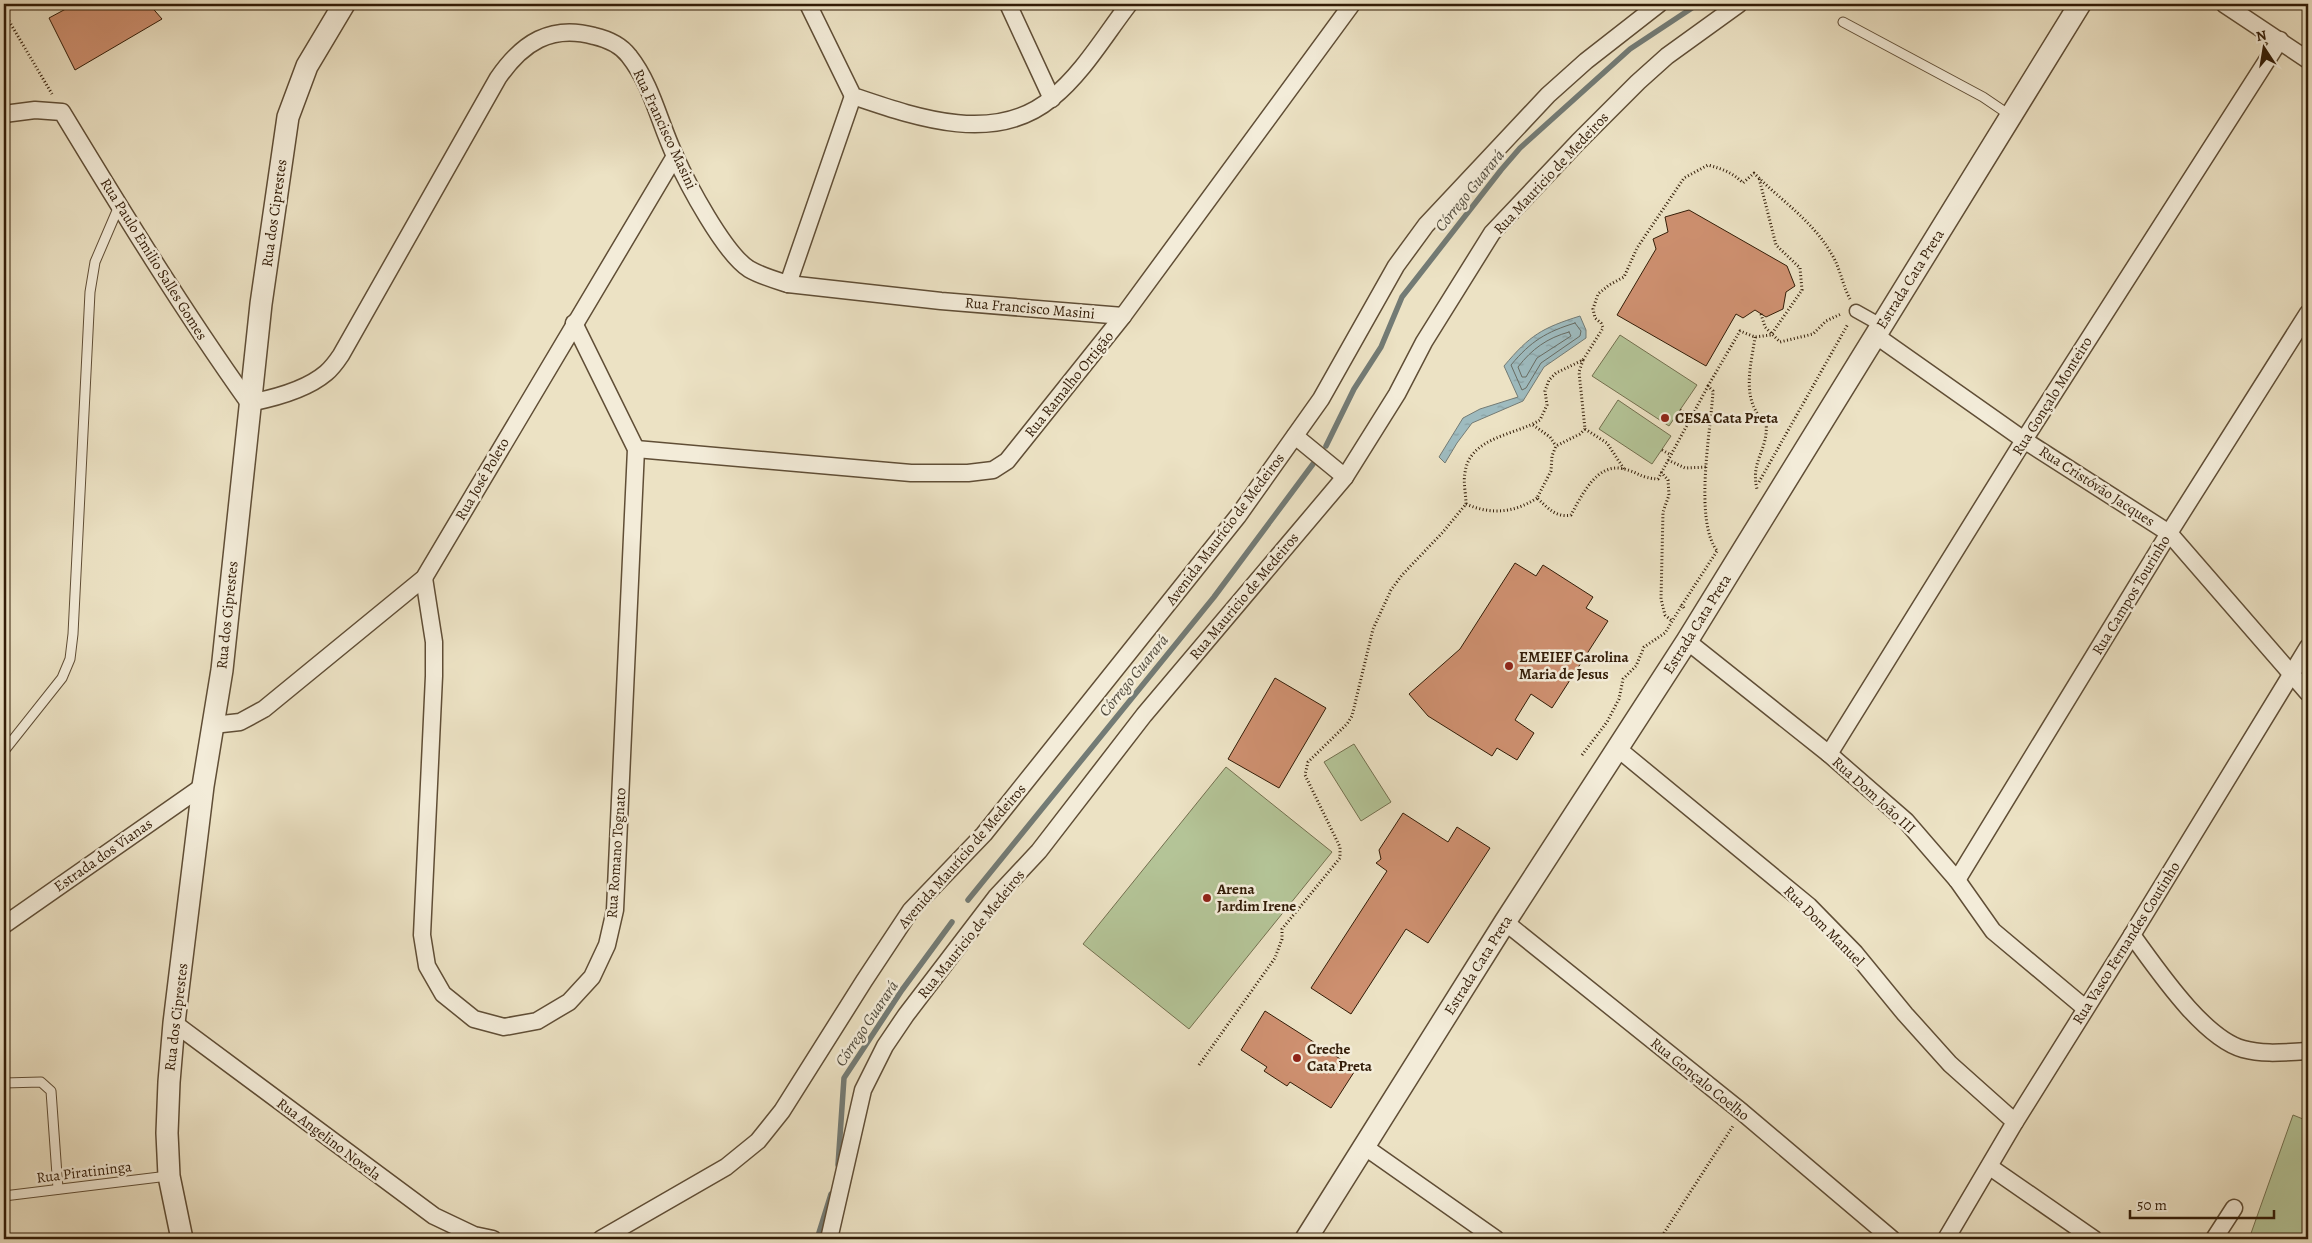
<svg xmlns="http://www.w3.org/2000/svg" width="2312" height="1243" font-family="Alegreya,serif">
<defs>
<pattern id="water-ripples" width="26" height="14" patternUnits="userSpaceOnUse" patternTransform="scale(1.25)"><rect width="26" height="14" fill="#9ebbbf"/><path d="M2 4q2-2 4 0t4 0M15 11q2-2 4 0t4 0" fill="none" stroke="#89a0a3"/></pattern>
</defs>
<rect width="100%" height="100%" fill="#ece2c4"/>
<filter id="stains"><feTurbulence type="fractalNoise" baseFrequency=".004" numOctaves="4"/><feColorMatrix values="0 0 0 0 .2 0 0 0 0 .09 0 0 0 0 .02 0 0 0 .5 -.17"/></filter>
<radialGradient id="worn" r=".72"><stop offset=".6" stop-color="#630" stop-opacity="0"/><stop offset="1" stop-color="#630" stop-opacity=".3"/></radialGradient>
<!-- grass -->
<g fill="#b4c497" stroke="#73704f">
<polygon points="1620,335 1697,385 1669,426 1592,376"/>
<polygon points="1618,400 1671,436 1652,464 1599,429"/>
<polygon points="1354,744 1391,802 1361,821 1324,762"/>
<polygon points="1226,767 1332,852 1189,1029 1083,944"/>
<polygon points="2293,1115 2308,1121 2308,1239 2249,1239"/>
</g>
<!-- water -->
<path fill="url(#water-ripples)" stroke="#737b75" d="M1580 316 1586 330V338L1544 367 1523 401 1472 423 1457 443 1445 463 1439 457 1463 418 1480 409 1518 397 1504 366C1530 335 1542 328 1580 316Z"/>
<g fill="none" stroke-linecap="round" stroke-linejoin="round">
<!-- shore -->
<g stroke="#686c63" stroke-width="1">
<path d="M1575 323 1581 331 1580 336 1541 363 1526 388 1522 390 1511 365C1531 341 1546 332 1575 323Z"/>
<path d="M1569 332 1571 336 1537 358 1526 377H1522L1518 367C1532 349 1547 338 1569 332Z"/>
</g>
<!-- stream -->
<g stroke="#737b75" stroke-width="5.5">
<polyline points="1326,446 1354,389 1381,347 1402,297 1501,170 1520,148 1630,49 1698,4"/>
<polyline points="968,900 1214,597 1313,464"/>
<polyline points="838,1165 844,1078 902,990 952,922"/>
<polyline points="817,1239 831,1194"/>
</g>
</g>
<!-- building -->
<g fill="#ce9070" stroke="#321c07">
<polygon points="75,4 149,4 162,19 75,70 49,18"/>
<polygon points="1689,210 1787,266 1795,286 1786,292 1783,309 1766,317 1755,310 1743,318 1736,314 1706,366 1617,315 1656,249 1653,239 1668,232 1665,217"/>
<polygon points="1515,563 1536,576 1543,565 1593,597 1586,608 1608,621 1552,708 1531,694 1515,720 1534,733 1517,760 1497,748 1492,756 1428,716 1409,694 1460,649"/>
<polygon points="1275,678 1326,708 1279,788 1228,759"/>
<polygon points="1403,813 1448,842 1457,827 1490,848 1428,943 1406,929 1351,1014 1311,988 1387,871 1376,863 1381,859 1379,850"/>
<polygon points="1265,1011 1356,1069 1331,1108 1290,1082 1287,1086 1264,1071 1267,1067 1241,1050"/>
</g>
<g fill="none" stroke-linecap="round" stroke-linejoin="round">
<defs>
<g id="service">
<polyline points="1843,22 1983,97 2011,116"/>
<polyline points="4,751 62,678 70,659 73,634 90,292 95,262 119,206"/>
<polyline points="4,1083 41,1082 51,1091 58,1189"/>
<polyline points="4,1196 168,1176"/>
</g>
<polyline id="pedestrian" points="1856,311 1881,325"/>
<g id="minor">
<path d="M808 4 853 96C915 117 995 146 1052 98 1083 73 1105 35 1129 4"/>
<polyline points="1008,4 1052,99"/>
<polyline points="2224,4 2308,60"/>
<path d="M4 114 35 110 62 112C122 211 182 309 249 403 275 398 306 390 326 373 332 368 337 361 341 355L498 78C522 43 551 24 594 36 607 39 620 44 629 56 652 85 659 122 675 156 687 183 724 253 749 269 761 276 775 280 788 284L941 301 1123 316"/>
<polyline points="788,284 853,96"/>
<polyline points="1875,335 2024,440 2169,533 2308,693"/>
<polyline points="1295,436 1345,477"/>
<polyline points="636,449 911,473 968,473 993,470 1007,461 1123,316 1352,4"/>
<polyline points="424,578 434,642 434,676 422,935 427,966 443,994 474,1019 504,1027 537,1021 569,1002 592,977 607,945 615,910 636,449 574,323"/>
<polyline points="1687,641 1829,754 1906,821 1957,880 1993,931 2085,1008"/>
<polyline points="213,725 240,722 264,709 424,578 675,156"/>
<polyline points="1617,748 1809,906 1855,953 1905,1014 1950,1064 2015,1122"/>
<polyline points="1829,754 2024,440 2280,40"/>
<polyline points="1957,880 2169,533 2308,313"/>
<polyline points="1505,922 1742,1112 1892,1239"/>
<polyline points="4,925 203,786"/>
<path d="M2132 935C2157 969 2203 1038 2243 1049 2265 1055 2286 1052 2308 1051"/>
<polyline points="174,1023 434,1216 474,1235 493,1239"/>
<polyline points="1365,1147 1496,1239"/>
<polyline points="1990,1167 2094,1239"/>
<polyline points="601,1239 726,1167 758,1141 782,1111 864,981 911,910 984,834 1238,516 1321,399 1396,266 1426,225 1548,95 1586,61 1659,4"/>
<polyline points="829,1239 863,1090 885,1046 906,1015 996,897 1039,851 1144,715 1345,477 1397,394 1424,342 1492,233 1578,142 1638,82 1667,56 1739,4"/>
<polyline points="1946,1239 2015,1122 2132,935 2308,647"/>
<polyline points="2214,1239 2234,1208"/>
</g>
<g id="tertiary">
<polyline points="182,1239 169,1176 167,1133 169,1082 174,1023 203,786 222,670 261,304 288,117 307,66 344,4"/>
<polyline points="1306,1239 1505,922 1687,641 2080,4"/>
</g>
</defs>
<!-- service casing -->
<use href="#service" stroke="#604e36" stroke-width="11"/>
<!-- pedestrian casing -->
<use href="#pedestrian" stroke="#604e36" stroke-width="15"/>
<!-- minor casing -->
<use href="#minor" stroke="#604e36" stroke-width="19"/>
<!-- tertiary casing -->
<use href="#tertiary" stroke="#604e36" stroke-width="24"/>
<!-- path -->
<g stroke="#321c07" stroke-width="3" stroke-dasharray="1 2.5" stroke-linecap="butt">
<polyline points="9,21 52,94"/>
<polyline points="1761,314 1765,327 1780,342 1813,334 1826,321 1841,314"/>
<path d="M1755 337C1751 366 1740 401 1766 423 1769 449 1750 461 1757 489"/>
<path d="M1583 360 1579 372 1585 429 1580 434 1556 446 1552 456 1551 471 1537 498C1548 508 1556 518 1571 515 1582 495 1597 462 1624 469 1638 472 1640 478 1658 479L1708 386 1713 391C1711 430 1693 522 1718 552"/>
<polyline points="1708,386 1740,331 1755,337 1771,335 1802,290 1800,268 1776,245 1759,178"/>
<polyline points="1680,410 1691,417"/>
<polyline points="1533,425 1550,437 1556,446"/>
<polyline points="1585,429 1607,443 1624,469"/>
<polyline points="1662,450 1671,455"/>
<polyline points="1668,460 1685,468 1707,467"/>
<polyline points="1661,472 1668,480 1669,495 1663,512 1661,599 1665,615 1672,621"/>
<polyline points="1759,482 1848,324"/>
<path d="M1466 504C1491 515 1514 513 1537 498"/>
<polyline points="1684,608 1682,605 1717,551"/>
<polyline points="1582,755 1607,722 1619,699 1623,679 1636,666 1644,647 1665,633 1682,605"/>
<path d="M1199 1065 1275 958 1282 939V929L1340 858V847L1305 775 1308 762 1347 724 1352 716 1373 629 1391 590 1402 575 1443 532 1466 504C1466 494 1463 482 1465 473 1469 437 1516 435 1540 420L1547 405 1545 391 1549 380 1556 373 1583 360 1603 328 1601 323 1595 318 1593 309 1598 294 1609 285 1624 277 1637 248 1684 178 1708 165C1722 169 1732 172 1743 183L1754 173C1780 200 1812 220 1831 253 1840 267 1842 284 1850 299"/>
<polyline points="1660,1239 1733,1126"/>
</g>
<!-- service -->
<use href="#service" stroke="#f3ecd9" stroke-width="9"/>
<!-- pedestrian -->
<use href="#pedestrian" stroke="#f3ecd9" stroke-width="12"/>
<!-- minor -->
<use href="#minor" stroke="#f3ecd9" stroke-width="16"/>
<!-- tertiary -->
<use href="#tertiary" stroke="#f3ecd9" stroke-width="21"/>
</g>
<!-- markers -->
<g fill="#8f2418" stroke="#f3ecd9" stroke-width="2">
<circle cx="1665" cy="418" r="5"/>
<circle cx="1509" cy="666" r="5"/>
<circle cx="1207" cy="898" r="5"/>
<circle cx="1297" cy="1058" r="5"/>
</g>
<g text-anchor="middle" stroke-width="5" stroke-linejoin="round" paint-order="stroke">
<!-- street labels -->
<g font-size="15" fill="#321c07" stroke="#f3ecd9">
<text transform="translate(665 129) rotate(65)" y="5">Rua Francisco Masini</text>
<text transform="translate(1551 173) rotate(-47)" y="5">Rua Mauricio de Medeiros</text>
<text transform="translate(274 213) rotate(-82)" y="5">Rua dos Ciprestes</text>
<text transform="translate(154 259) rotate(58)" y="5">Rua Paulo Emilio Salles Gomes</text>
<text transform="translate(1910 279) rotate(-58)" y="5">Estrada Cata Preta</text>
<text transform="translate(1030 308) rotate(5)" y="5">Rua Francisco Masini</text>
<text transform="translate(1069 384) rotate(-51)" y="5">Rua Ramalho Ortigão</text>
<text transform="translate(2052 396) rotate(-58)" y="5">Rua Gonçalo Monteiro</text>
<text transform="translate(482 479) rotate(-60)" y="5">Rua José Poleto</text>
<text transform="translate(2097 486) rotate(33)" y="5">Rua Cristóvão Jacques</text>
<text transform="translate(1225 529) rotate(-53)" y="5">Avenida Maurício de Medeiros</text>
<text transform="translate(2131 595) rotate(-59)" y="5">Rua Campos Tourinho</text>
<text transform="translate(1244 596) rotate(-50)" y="5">Rua Mauricio de Medeiros</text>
<text transform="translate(227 615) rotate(-84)" y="5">Rua dos Ciprestes</text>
<text transform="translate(1697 624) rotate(-58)" y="5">Estrada Cata Preta</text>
<text transform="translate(1874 795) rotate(42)" y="5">Rua Dom João III</text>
<text transform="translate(616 853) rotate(-86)" y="5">Rua Romano Tognato</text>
<text transform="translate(103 855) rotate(-35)" y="5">Estrada dos Vianas</text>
<text transform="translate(962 856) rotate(-49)" y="5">Avenida Maurício de Medeiros</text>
<text transform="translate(1824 926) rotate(45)" y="5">Rua Dom Manuel</text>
<text transform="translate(971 934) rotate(-51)" y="5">Rua Mauricio de Medeiros</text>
<text transform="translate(2126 943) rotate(-58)" y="5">Rua Vasco Fernandes Coutinho</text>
<text transform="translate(1478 965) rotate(-58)" y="5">Estrada Cata Preta</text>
<text transform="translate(176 1017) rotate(-83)" y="5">Rua dos Ciprestes</text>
<text transform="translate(1700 1079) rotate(39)" y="5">Rua Gonçalo Coelho</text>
<text transform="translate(329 1139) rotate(37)" y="5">Rua Angelino Novela</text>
<text transform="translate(84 1172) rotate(-7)" y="5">Rua Piratininga</text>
</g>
<!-- poi labels -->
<g font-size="15" font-weight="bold" fill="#321c07" stroke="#f3ecd9" text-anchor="start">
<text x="1675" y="423">CESA Cata Preta</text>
<text x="1519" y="662">EMEIEF Carolina<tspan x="1519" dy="17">Maria de Jesus</tspan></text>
<text x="1217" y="894">Arena<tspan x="1217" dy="17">Jardim Irene</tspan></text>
<text x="1307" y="1054">Creche<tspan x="1307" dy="17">Cata Preta</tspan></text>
</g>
<!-- water labels -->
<g font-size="16" font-style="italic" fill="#524c3e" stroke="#f3ecd9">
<text transform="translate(1469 190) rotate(-51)" y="6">Córrego Guarará</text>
<text transform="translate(1133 675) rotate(-51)" y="6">Córrego Guarará</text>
<text transform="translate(866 1023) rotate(-56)" y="6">Córrego Guarará</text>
</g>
</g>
<!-- margin -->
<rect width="2312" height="1243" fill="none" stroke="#ece2c4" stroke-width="20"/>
<rect x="5" y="5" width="2302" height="1233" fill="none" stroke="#321c07" stroke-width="2.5"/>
<rect x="10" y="10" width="2292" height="1223" fill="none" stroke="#321c07"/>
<!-- north arrow -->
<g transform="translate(2264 48) rotate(348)" stroke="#f3ecd9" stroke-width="4" paint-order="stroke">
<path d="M0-4L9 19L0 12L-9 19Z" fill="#321c07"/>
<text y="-8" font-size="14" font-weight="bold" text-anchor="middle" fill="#321c07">N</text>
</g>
<!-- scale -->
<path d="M2130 1210v8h144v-8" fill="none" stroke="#321c07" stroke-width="2.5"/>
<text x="2137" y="1210" font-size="15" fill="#321c07" stroke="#f3ecd9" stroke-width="4" paint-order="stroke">50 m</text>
<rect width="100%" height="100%" filter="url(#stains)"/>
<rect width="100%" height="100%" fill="url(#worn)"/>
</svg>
